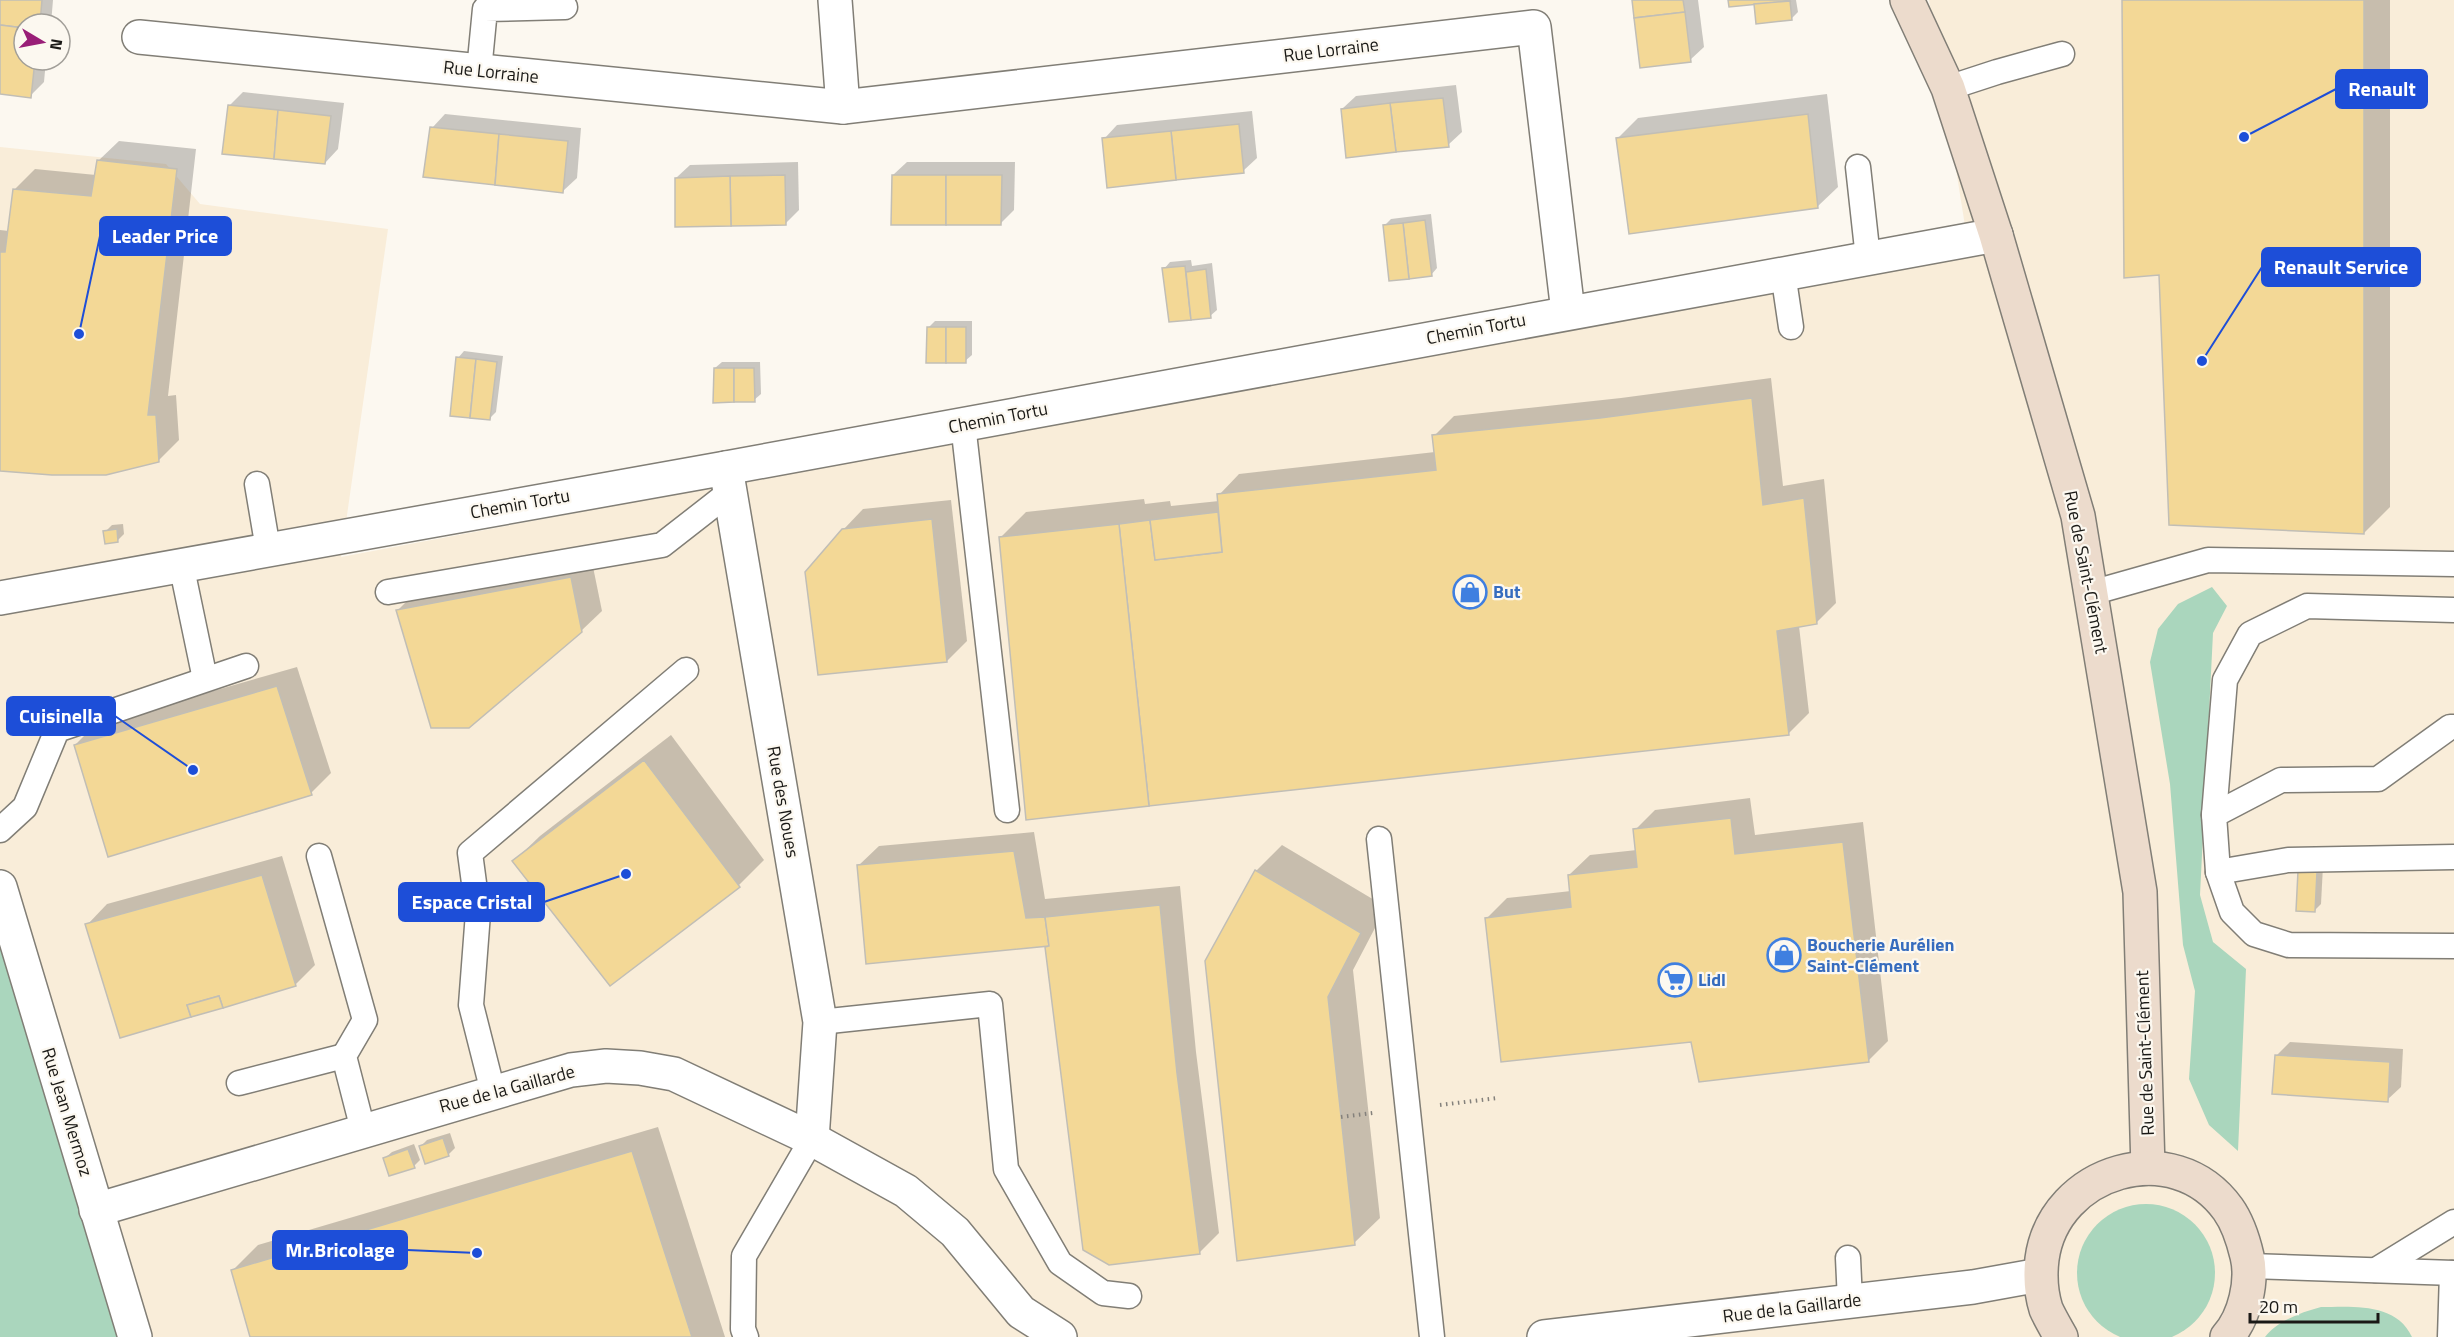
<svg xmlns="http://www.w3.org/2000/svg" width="2454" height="1337" font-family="'Titillium Web',sans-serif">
<rect width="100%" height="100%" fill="#fcf8f0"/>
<!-- commercial -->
<polygon fill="#f9edd9" points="1929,0 2454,0 2454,1337 131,1337 0,909 0,147 166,164 200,204 388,229 341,557 1969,251"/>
<!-- grass -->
<g fill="#aad6bd">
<polygon points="2212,587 2227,606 2213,633 2200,895 2213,942 2246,969 2238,1151 2209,1125 2189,1079 2195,991 2183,945 2170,784 2150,662 2158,629 2178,604"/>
<polygon points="0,909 131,1337 0,1337"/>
<circle cx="2146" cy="1273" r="69"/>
<path d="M2321 1307C2352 1307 2396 1302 2412 1337H2265C2277 1321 2302 1312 2321 1307Z"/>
</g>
<!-- shadow -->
<g fill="#0003">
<polygon points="0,0 53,0 51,24 24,24 24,60 46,60 44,82 30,96 0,93"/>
<polygon points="1634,0 1698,0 1704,47 1690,60"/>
<polygon points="1730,0 1796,0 1798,12 1791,19 1755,3"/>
<polygon points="2123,0 2390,0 2390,507 2364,533 2160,273"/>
<polygon points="1456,85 1462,132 1448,145 1342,109 1356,96"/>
<polygon points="243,92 344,103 338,149 325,163 229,106"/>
<polygon points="1827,94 1838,187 1817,207 1618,138 1638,118"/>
<polygon points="1252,111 1257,158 1243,171 1104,139 1117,125"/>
<polygon points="445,114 581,128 577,178 563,191 432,128"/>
<polygon points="119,141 196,149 168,396 176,395 179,440 159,460 0,469 0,230 9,231 15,189 35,169 96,175 98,161"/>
<polygon points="798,162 799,210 785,224 676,178 690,165"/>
<polygon points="907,162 1015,162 1014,210 1000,224 893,175"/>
<polygon points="1431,214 1437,268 1431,275 1385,225 1391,219"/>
<polygon points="1191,260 1192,266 1212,263 1217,310 1210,316 1171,320 1164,269 1170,262"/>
<polygon points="935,321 972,321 972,355 965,361 928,328"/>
<polygon points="464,351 503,356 496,412 489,419 458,358"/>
<polygon points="722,362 760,362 761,394 754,400 715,368"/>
<polygon points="1771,378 1783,486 1824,479 1836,603 1816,623 1799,626 1809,713 1789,733 1000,538 1026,512 1144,499 1145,504 1170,501 1171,506 1219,501 1219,495 1239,474 1435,452 1434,436 1454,416 1621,398"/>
<polygon points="951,500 967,641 947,661 843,530 863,509"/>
<polygon points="123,524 124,534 117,541 105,532 112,525"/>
<polygon points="591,557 602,611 581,631 398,610 418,590"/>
<polygon points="297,667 331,773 311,793 75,745 95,725"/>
<polygon points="671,735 764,860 739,885 611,983 514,861 540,836"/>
<polygon points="1750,798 1755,835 1863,822 1888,1041 1868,1061 1692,1040 1487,918 1507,898 1571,891 1569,875 1590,855 1637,850 1635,830 1655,810"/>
<polygon points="1034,832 1045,899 1180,886 1196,1052 1219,1233 1199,1253 1084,1249 1046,945 858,866 879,846"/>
<polygon points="1282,845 1386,907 1353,970 1380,1218 1354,1243 1256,871"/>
<polygon points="282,856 315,965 295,985 87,925 107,904"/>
<polygon points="2306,865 2323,866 2321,904 2314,911"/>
<polygon points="2290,1042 2403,1049 2401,1087 2387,1100 2276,1056"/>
<polygon points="658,1127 725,1337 251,1337 232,1271 258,1245"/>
<polygon points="450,1133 455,1148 448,1155 421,1146 427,1140"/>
<polygon points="414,1144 420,1160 414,1166 385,1158 392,1152"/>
</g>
<!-- building -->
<g fill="#f3d896" stroke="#c1beb6" stroke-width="1.5">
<polygon points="0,0 42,0 40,24 24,24 24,28 0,25"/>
<polygon points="1632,0 1683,0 1685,12 1634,18"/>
<polygon points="1728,0 1789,0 1790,1 1729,7"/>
<polygon points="2122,0 2364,0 2364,534 2169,525 2159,275 2124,278"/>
<polygon points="1790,1 1792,20 1756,24 1754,4"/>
<polygon points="1685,12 1691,62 1640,68 1634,18"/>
<polygon points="0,25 24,28 24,60 35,60 31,98 0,94"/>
<polygon points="1443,98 1449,147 1396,152 1390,103"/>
<polygon points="1390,103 1396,152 1346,158 1341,109"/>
<polygon points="228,105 278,110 274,159 222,154"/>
<polygon points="278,110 331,116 325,164 274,159"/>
<polygon points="1808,114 1818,208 1629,234 1616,138"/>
<polygon points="1239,124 1244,173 1176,180 1171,131"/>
<polygon points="430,127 499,134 495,185 423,177"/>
<polygon points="1171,131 1176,180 1107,188 1102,138"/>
<polygon points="499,134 568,141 563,193 495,185"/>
<polygon points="97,160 177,169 148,415 156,415 159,462 106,475 52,475 0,471 0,252 5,252 13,189 91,196"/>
<polygon points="785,175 786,225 731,226 730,176"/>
<polygon points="892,175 946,175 946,225 891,225"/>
<polygon points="946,175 1002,175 1001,225 946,225"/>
<polygon points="730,176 731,226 675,227 675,178"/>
<polygon points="1425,220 1432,276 1409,279 1403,223"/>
<polygon points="1403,223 1409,279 1389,281 1383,225"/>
<polygon points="1185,266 1191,320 1169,322 1162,268"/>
<polygon points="1206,269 1211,318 1191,320 1186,272"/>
<polygon points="927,327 946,327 946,363 926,363"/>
<rect x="946" y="327" width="20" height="36"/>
<polygon points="456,357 476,359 470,418 450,416"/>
<polygon points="476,359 497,362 490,420 470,418"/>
<polygon points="714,368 734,368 734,402 713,403"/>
<polygon points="734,368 754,368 755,402 734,402"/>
<polygon points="1752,398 1763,505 1804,498 1817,624 1777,631 1789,735 1149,806 1119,524 1150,520 1155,560 1222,552 1217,494 1436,470 1432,435 1600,418"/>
<polygon points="1218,512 1222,552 1155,560 1150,520"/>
<polygon points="932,519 947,662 818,675 805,572 842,529"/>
<polygon points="1119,524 1149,806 1026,820 999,537"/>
<polygon points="117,529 118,542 105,544 103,531"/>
<polygon points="571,577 582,632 469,728 431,728 396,610"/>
<polygon points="277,686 312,795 108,857 74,745"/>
<polygon points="644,760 740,887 610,986 512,861"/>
<polygon points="1731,818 1735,854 1843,842 1869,1062 1699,1082 1691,1042 1501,1062 1485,918 1571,907 1568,875 1637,867 1633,829"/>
<polygon points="1014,851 1026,918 1045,917 1049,946 866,964 857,865"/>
<polygon points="1255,870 1361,933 1328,997 1355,1245 1237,1261 1205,961"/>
<polygon points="2298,871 2317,872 2315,912 2296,911"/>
<polygon points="262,875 296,986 223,1008 219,996 187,1005 191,1017 120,1038 85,924"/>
<polygon points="1160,905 1177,1073 1200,1254 1109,1265 1083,1250 1045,947 1049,946 1045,917"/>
<polygon points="219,996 223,1008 191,1017 187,1005"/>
<polygon points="2275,1055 2390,1062 2388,1102 2272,1094"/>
<polygon points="443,1138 449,1156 425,1164 419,1146"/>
<polygon points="408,1149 415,1168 389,1176 383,1158"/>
<polygon points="632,1151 692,1337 250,1337 231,1270"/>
</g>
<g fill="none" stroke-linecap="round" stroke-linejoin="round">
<defs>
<g id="lane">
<polyline points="479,71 485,9 565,7"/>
<polyline points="1948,88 1997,72 2062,54"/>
<polyline points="1858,167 1868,258"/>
<polyline points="1783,273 1791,327"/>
<polyline points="963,424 1007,810"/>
<polyline points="257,484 268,549"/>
<polyline points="181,564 205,679"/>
<polyline points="388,592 662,545 730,492"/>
<polyline points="2091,593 2208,560 2454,564"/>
<polyline points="2454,727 2450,727 2378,779 2281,780 2214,815 2218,872 2232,912 2254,934 2289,945 2454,946"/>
<polyline points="2214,815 2225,680 2250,634 2307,606 2454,610"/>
<polyline points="0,830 25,807 57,730 246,666"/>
<polyline points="1379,839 1432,1337"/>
<polyline points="319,856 365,1020 344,1056 363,1130"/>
<polyline points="2218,872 2288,860 2454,857"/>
<polyline points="820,1022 990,1004 1006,1169 1060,1263 1103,1293 1129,1296"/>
<polyline points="239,1083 344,1056"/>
<polyline points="493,1092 471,1005 478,913 470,853 686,670"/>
<polyline points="1848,1258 1850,1301"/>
<polyline points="2250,1266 2454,1273"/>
<polyline points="2376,1270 2454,1222"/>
<polyline points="746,1337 743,1329 744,1256 812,1139"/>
<polyline points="2450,1337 2452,1273"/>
</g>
<g id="street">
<polyline points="835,0 843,107"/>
<polyline points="139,37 843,107 1534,27 1568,312"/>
<polyline points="726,468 820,1022 812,1139"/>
<polyline points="0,598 726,468 1996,235"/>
<polyline points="0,887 135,1337"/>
<polyline points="96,1210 571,1070 606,1066 640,1068 674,1074 812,1139 906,1191 955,1232 1021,1312 1060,1337"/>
<polyline points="1544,1337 1973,1287 2040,1275"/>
</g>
<g id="secondary">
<polyline points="1907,0 1948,88 1996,235 2078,516 2140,892 2148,1168"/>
<path d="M2061 1337C2056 1328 2050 1318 2046 1309 2041 1293 2040 1275 2042 1259 2054 1170 2174 1134 2228 1209 2238 1223 2243 1239 2247 1256 2253 1281 2245 1317 2227 1337"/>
</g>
</defs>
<!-- lane casing -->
<use href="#lane" stroke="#817e76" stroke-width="27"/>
<!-- street casing -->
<use href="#street" stroke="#817e76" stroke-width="36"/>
<!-- secondary casing -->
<use href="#secondary" stroke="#817e76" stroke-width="36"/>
<!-- path -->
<g stroke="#84817c" stroke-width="4" stroke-dasharray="1.5 4.5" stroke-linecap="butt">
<polyline points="1440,1105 1498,1098"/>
<polyline points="1341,1117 1373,1113"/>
</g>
<!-- lane -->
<use href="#lane" stroke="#fff" stroke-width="24"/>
<!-- street -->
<use href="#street" stroke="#fff" stroke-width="33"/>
<!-- secondary -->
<use href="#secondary" stroke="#ecdbcc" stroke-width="33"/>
</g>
<!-- icons -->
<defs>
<symbol id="shop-ring" viewBox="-11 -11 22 22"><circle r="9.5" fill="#fcf8f0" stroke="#3f7fe0" stroke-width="1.5"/><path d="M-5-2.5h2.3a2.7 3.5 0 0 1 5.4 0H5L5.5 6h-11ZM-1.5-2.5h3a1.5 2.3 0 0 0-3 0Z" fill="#3f7fe0"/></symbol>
<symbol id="supermarket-ring" viewBox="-11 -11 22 22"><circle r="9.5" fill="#fcf8f0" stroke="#3f7fe0" stroke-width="1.5"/><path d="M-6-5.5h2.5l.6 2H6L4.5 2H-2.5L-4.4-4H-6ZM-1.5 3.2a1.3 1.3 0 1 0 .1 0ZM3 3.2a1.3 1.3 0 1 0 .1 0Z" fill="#3f7fe0"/></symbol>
</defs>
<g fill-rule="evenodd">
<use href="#shop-ring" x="1451" y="573" width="38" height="38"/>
<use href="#shop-ring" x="1765" y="936" width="38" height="38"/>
<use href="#supermarket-ring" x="1656" y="961" width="38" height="38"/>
</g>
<g text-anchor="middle" stroke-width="4.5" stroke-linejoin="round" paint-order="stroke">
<!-- street labels -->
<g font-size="18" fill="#1a1916" stroke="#fcf8f0">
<text transform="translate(1331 50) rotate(-7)" y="6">Rue Lorraine</text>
<text transform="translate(491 72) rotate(6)" y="6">Rue Lorraine</text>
<text transform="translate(1476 329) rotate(-11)" y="6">Chemin Tortu</text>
<text transform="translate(998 418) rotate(-11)" y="6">Chemin Tortu</text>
<text transform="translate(520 504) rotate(-10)" y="6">Chemin Tortu</text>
<text transform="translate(2086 572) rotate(79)" y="6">Rue de Saint-Clément</text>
<text transform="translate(783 802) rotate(80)" y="6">Rue des Noues</text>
<text transform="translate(2145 1053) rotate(-92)" y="6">Rue de Saint-Clément</text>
<text transform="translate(507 1089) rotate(-15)" y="6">Rue de la Gaillarde</text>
<text transform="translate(67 1112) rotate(73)" y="6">Rue Jean Mermoz</text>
<text transform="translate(1792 1308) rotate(-7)" y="6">Rue de la Gaillarde</text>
</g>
<!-- shop labels -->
<g font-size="18" font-weight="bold" fill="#366cbe" stroke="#fcf8f0" text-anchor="start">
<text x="1493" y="598">But</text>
<text x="1807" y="951">Boucherie Aurélien<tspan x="1807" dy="21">Saint-Clément</tspan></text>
<text x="1698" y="986">Lidl</text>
</g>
</g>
<!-- callouts -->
<path fill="none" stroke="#1d4ed8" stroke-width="2" d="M2244 137L2336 89M79 334L100 236M2202 361L2262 267M193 770L115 716M626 874L544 902M477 1253L407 1250"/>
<g fill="#1d4ed8" stroke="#fcf8f0" stroke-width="2">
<circle cx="2244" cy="137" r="6"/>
<circle cx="79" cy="334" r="6"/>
<circle cx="2202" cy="361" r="6"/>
<circle cx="193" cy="770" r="6"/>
<circle cx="626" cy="874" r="6"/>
<circle cx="477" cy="1253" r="6"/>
</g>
<g fill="#1d4ed8" stroke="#1d4ed8" stroke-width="2">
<rect x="2336" y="70" width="91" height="38" rx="6"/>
<rect x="100" y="217" width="131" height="38" rx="6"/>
<rect x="2262" y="248" width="158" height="38" rx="6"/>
<rect x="7" y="697" width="108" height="38" rx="6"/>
<rect x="399" y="883" width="145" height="38" rx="6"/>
<rect x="273" y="1231" width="134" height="38" rx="6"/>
</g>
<g font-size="20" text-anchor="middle" font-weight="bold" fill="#fff">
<text x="2382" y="96">Renault</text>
<text x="165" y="243">Leader Price</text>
<text x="2341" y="274">Renault Service</text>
<text x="61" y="723">Cuisinella</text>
<text x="472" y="909">Espace Cristal</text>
<text x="340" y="1257">Mr.Bricolage</text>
</g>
<!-- north arrow -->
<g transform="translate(42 42) rotate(100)"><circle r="28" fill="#fcf8f0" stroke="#a29f99" stroke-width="1.5"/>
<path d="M0-4.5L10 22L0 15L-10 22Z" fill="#991e77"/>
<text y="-9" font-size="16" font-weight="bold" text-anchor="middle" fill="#1a1916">N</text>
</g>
<!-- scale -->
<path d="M2250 1313v9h128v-9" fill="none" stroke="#1a1916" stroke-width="3"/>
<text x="2259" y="1313" font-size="18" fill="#1a1916" stroke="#fcf8f0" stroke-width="4.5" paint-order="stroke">20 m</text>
</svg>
